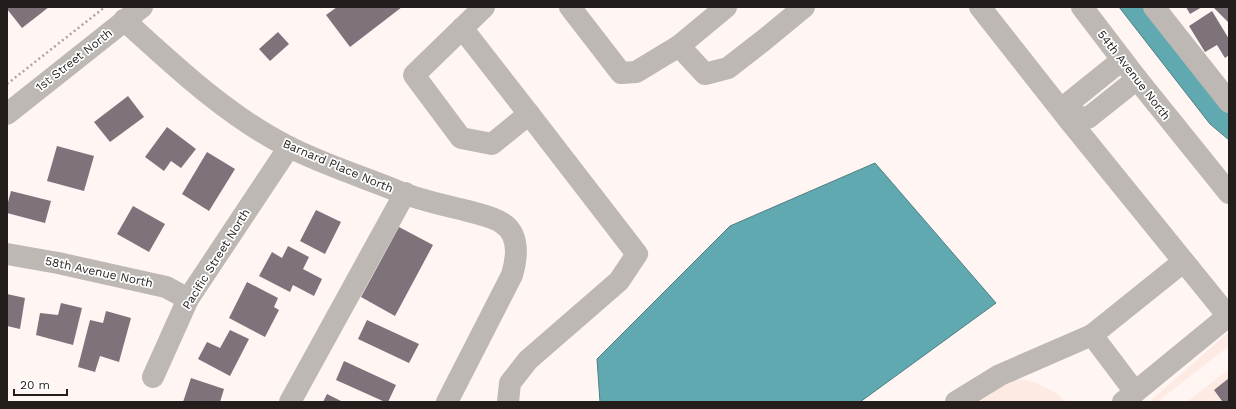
<svg xmlns="http://www.w3.org/2000/svg" width="1236" height="409" font-family="'Work Sans',sans-serif">
<rect width="100%" height="100%" fill="#fff5f2"/>
<!-- built -->
<g fill="#fdeae3">
<polygon points="1229,332 1229,346 1157,402 1149,402"/>
<polygon points="1229,369 1229,402 1187,402"/>
<polygon points="1022,379 1036,383 1056,393 1066,402 973,402 1011,380"/>
</g>
<!-- water -->
<g fill="#61a9b1" stroke="#4e7f84">
<polygon points="1119,7 1163,7 1229,91 1229,140 1210,124"/>
<polygon points="875,163 996,303 860,402 600,402 597,359 730,226"/>
</g>
<!-- building -->
<g fill="#7e737b">
<polygon points="7,7 49,7 22,28 7,9"/>
<polygon points="337,7 402,7 350,47 326,15"/>
<polygon points="1186,7 1202,7 1190,14"/>
<polygon points="1213,7 1229,7 1229,20 1228,22"/>
<polygon points="1212,11 1229,39 1229,55 1225,58 1217,45 1205,52 1189,26"/>
<polygon points="278,32 289,44 270,61 259,49"/>
<polygon points="128,96 144,117 110,142 94,122"/>
<polygon points="167,127 196,149 181,168 171,161 164,171 145,157"/>
<polygon points="57,146 94,156 84,191 47,181"/>
<polygon points="207,152 235,169 209,211 182,194"/>
<polygon points="11,191 51,201 45,223 7,213 7,206"/>
<polygon points="133,206 165,224 149,252 117,234"/>
<polygon points="316,210 341,222 325,254 300,241"/>
<polygon points="399,227 433,245 395,316 361,297"/>
<polygon points="288,246 309,257 303,269 322,279 314,296 293,285 290,292 259,276 272,252 282,258"/>
<polygon points="247,282 278,298 274,307 279,310 265,337 229,318"/>
<polygon points="7,294 25,298 20,329 7,326"/>
<polygon points="61,303 82,308 73,345 36,335 40,313 58,315"/>
<polygon points="106,311 131,318 119,362 100,356 95,372 78,367 90,320 103,323"/>
<polygon points="367,320 419,344 409,363 358,339"/>
<polygon points="230,330 249,339 230,376 198,359 207,342 220,348"/>
<polygon points="344,361 396,385 388,402 385,402 336,380"/>
<polygon points="191,378 224,389 220,402 183,402"/>
<polygon points="1229,378 1229,402 1221,402 1222,401 1214,390"/>
<polygon points="327,394 343,402 323,402"/>
</g>
<g fill="none" stroke-linecap="round" stroke-linejoin="round">
<!-- path -->
<polyline stroke="#aca4a1" stroke-width="2.5" stroke-dasharray="2 3" stroke-linecap="butt" points="7,84 105,7"/>
<!-- minor -->
<g stroke="#bdb8b3" stroke-width="22">
<polyline points="570,7 621,73 636,72 679,46 705,74 728,68 764,40 804,7"/>
<polyline points="980,7 1069,120 1073,116"/>
<polyline points="1082,7 1137,79 1229,193"/>
<polyline points="1154,7 1229,102"/>
<path d="M124 20C175 66 227 116 289 147 323 164 360 176 395 190 418 200 444 205 468 211 478 214 494 217 502 223 520 234 517 258 512 275L447 402"/>
<polyline points="462,28 529,114 492,144 461,138 414,75 484,7"/>
<polyline points="679,46 726,7"/>
<polyline points="1122,60 1071,101 1073,116 1088,118 1137,79"/>
<polyline points="7,114 142,7"/>
<polyline points="1069,120 1228,316 1123,402"/>
<polyline points="7,254 58,263 166,287 188,299"/>
<polyline points="153,377 188,299 289,147"/>
<polyline points="1135,392 1092,335 1183,262"/>
<polyline points="290,402 405,193"/>
<polyline points="508,402 510,383 528,360 619,281 637,254 529,114"/>
<polyline points="956,402 1000,375 1092,335"/>
</g>
</g>
<g text-anchor="middle" stroke-width="3.5" stroke-linejoin="round" paint-order="stroke">
<!-- street labels -->
<g font-size="12" fill="#231e1c" stroke="#fff">
<text transform="translate(74 60) rotate(-38)" y="4">1st Street North</text>
<text transform="translate(1134 75) rotate(52)" y="4">54th Avenue North</text>
<text transform="translate(338 166) rotate(23)" y="4">Barnard Place North</text>
<text transform="translate(216 259) rotate(-58)" y="4">Pacific Street North</text>
<text transform="translate(99 272) rotate(12)" y="4">58th Avenue North</text>
</g>
</g>
<!-- border -->
<rect width="1236" height="409" fill="none" stroke="#231e1c" stroke-width="16"/>
<!-- scale -->
<path d="M14 389v6h53v-6" fill="none" stroke="#231e1c" stroke-width="2"/>
<text x="20" y="389" font-size="12" fill="#231e1c" stroke="#ffffff" stroke-width="3" paint-order="stroke">20 m</text>
</svg>
